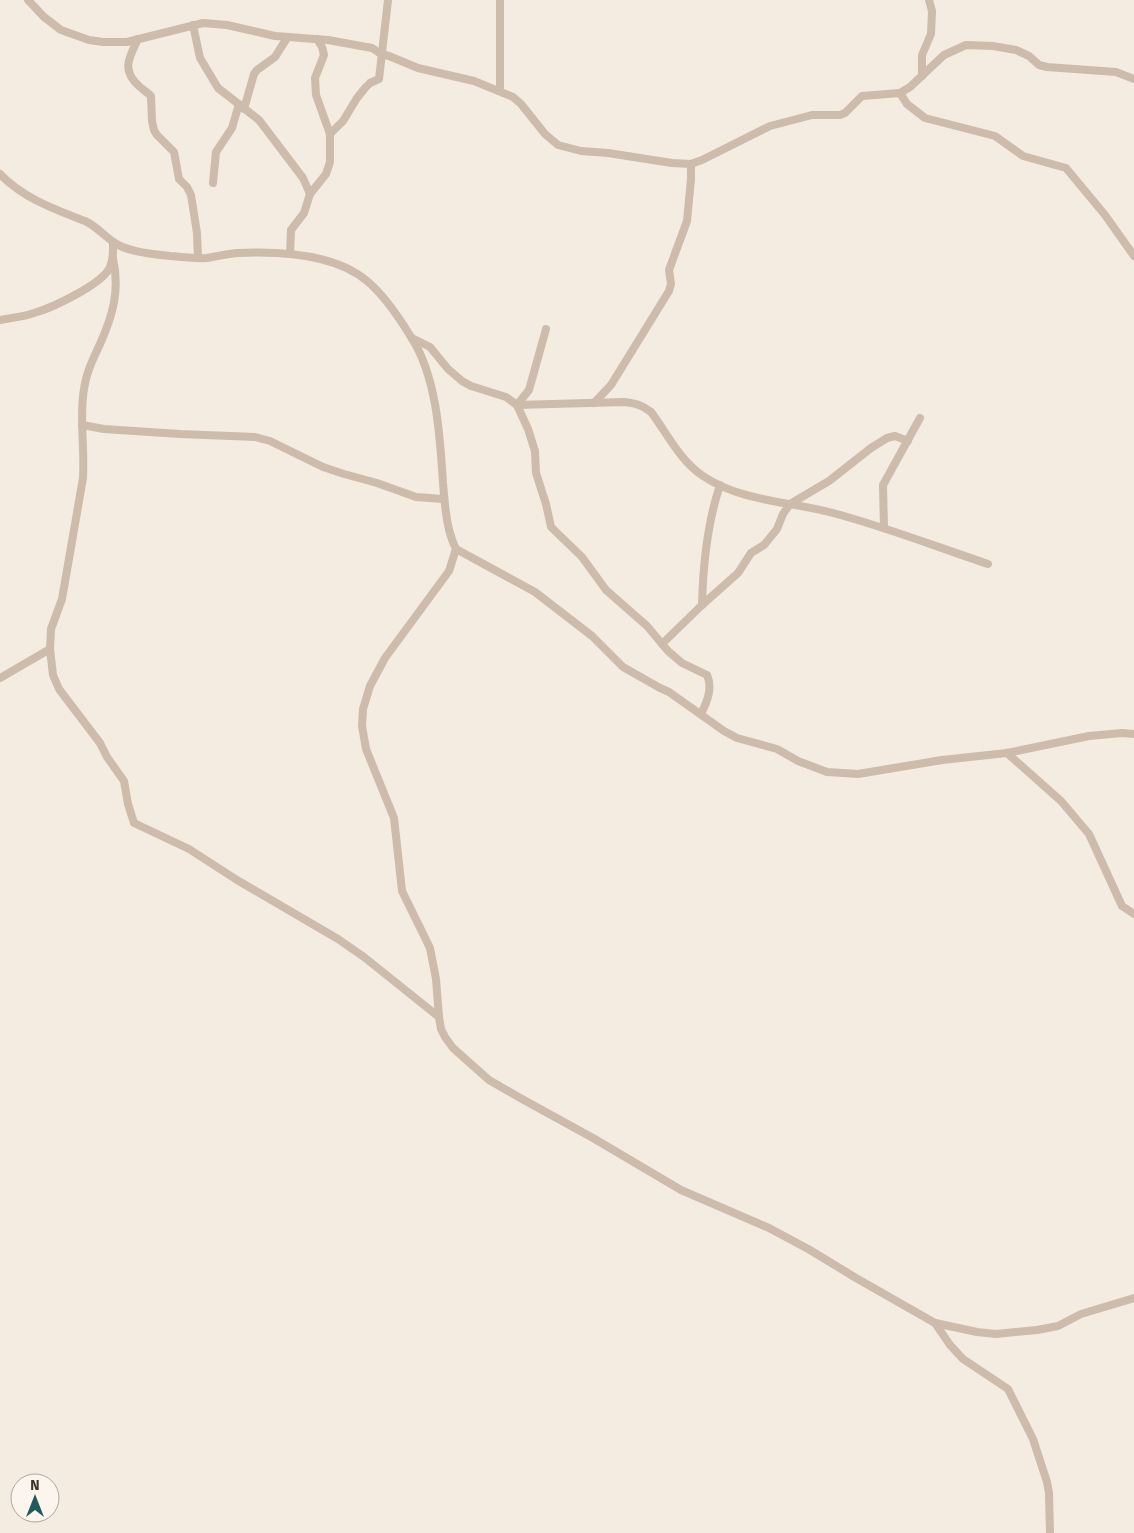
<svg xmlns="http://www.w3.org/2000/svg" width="1134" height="1533" font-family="'Fira Sans',sans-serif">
<rect width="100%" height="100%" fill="#f4ebe1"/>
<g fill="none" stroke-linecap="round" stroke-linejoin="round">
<!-- minor -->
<g stroke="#cdbbac" stroke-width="8">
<polyline points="28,0 44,17 61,30 89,40 103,42 127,42 203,23 227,25 275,36 328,40 372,48 381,54 389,56 418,68 474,81 513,97 521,104 545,134 558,145 581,151 608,153 672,163 691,164 702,160 770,126 812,115 840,115 845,113 862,96 900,93 910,87 944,55 966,45 993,46 1016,50 1029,56 1039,65 1047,67 1116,72 1134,79"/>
<polyline points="193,25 200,58 218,88 259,120 303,178 310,194"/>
<path d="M138 39C129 58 121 70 139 86 143 90 147 92 151 96L152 121 154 130 157 135 174 152 179 179 187 187 191 195 197 233 198 258"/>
<polyline points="922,76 922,55 931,34 932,11 929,0"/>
<polyline points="500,91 500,0"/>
<polyline points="900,93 907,104 925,118 995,136 1023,156 1066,168 1105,215 1134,256"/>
<polyline points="244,109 254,74 257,70 275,57 287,38"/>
<polyline points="330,134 343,121 357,98 365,88 370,83 379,79 388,0"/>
<path d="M0 174C23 198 54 209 85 221 96 226 102 234 112 241 126 252 152 254 170 256 182 257 195 259 207 258 217 256 227 254 237 253 279 251 334 253 367 281 383 294 400 319 411 337 437 377 440 437 443 483 445 505 446 529 456 549L535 592 592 636 623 667 660 688 669 692 724 731 737 738 777 749 798 761 827 772 858 774 942 760 1007 753 1089 736 1122 733 1134 734"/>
<polyline points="213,183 216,152 232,128 239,104"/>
<polyline points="290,254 291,230 304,213 310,194 326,174 330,162 330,134 316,95 315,78 324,55 322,47 317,39"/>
<path d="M113 259C120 290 113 315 100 344 95 355 89 366 86 379 78 411 85 445 83 478L62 599 51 629 50 649 53 675 59 689 100 743 107 757 124 781 128 804 134 823 189 849 237 880 338 939 364 957 439 1017"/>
<path d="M0 320C11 318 23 317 34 313 52 308 100 285 109 269 114 260 113 251 113 242"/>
<path d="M412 338 430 347 448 369 462 381 471 386 506 397 517 405 528 429 535 451 536 473 546 504 551 527 582 557 606 590 647 626 668 651 682 663 707 675C713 688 707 702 701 714"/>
<polyline points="594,403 611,385 669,291 671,284 669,270 687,221 691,179 691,164"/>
<path d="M517 405 624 402C635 403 642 405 651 412 667 433 680 461 703 476 742 502 789 501 833 513 886 527 937 547 988 564"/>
<polyline points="517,405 529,390 546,329"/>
<polyline points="82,425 104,429 180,434 255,437 270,441 323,467 344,474 377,483 416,497 443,499"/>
<polyline points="884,528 883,485 920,418"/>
<polyline points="456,549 449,571 385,658 370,686 363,709 362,726 366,749 394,818 402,891 430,948 436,979 439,1017 441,1029 445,1037 453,1048 489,1080 522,1099 593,1138 681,1190 769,1228 810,1250 856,1278 935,1323 950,1345 963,1359 1008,1389 1033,1439 1047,1482 1049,1493 1050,1533"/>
<path d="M702 605C703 564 707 524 720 485"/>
<polyline points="662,644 702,605 738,573 751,553 764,545 773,534 777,529 783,514 790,504 829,481 871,448 887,438 895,436 908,441"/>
<polyline points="0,678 50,649"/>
<polyline points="1007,753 1061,801 1089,834 1122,906 1134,914"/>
<polyline points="935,1323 977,1332 996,1334 1037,1330 1058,1326 1081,1314 1134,1298"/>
</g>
</g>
<!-- north arrow -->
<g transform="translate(35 1498)"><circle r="24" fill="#fbf5ee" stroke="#aea6a0"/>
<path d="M0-4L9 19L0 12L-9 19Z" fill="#1f5a5e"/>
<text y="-8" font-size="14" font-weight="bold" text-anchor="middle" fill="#3b302b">N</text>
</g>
</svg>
